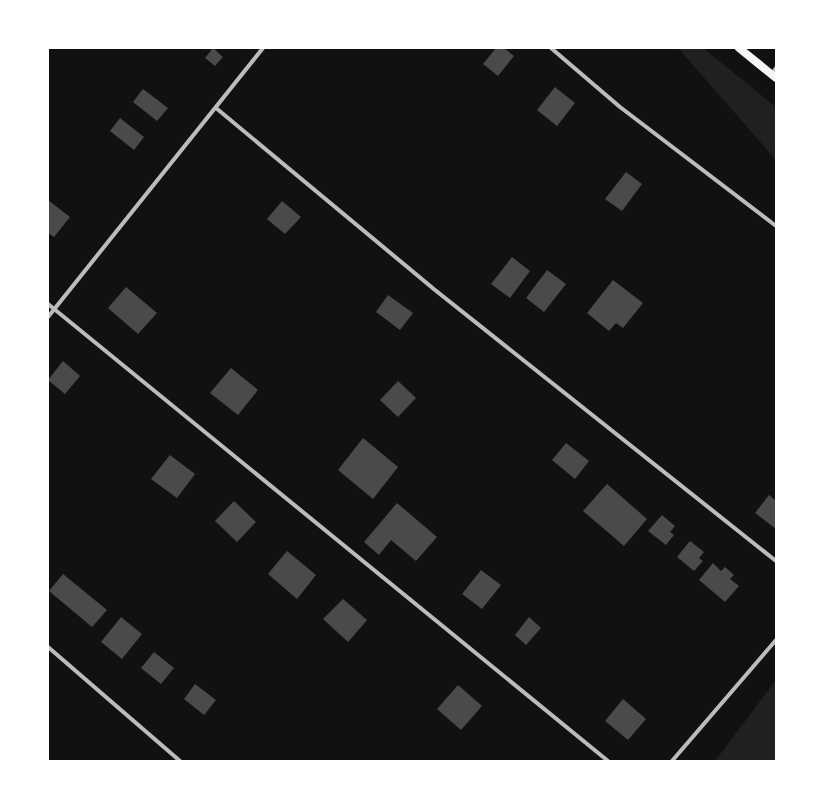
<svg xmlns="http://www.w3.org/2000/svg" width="824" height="809" font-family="'Work Sans',sans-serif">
<rect width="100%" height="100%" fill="#111"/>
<!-- green -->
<g fill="#202020">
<polygon points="678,48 703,48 776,107 776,160"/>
<polygon points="776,680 776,761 715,761"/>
</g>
<!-- building -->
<g fill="#4a4a4a">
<polygon points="213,48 223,57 215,66 205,58"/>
<polygon points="496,48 504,48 514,56 498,76 483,64"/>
<polygon points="555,87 575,103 557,126 537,110"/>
<polygon points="143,89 168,108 157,121 133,102"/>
<polygon points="120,118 144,137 134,150 110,131"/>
<polygon points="626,172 642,184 622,211 605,199"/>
<polygon points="48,200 70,217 54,237 48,233"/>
<polygon points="282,201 301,217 285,234 267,219"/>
<polygon points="512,257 530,271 510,298 491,284"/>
<polygon points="547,270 566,284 544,312 526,298"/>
<polygon points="613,280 643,303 623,328 616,323 609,331 587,313"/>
<polygon points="126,287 157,313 138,334 108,308"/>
<polygon points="388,295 413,313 400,330 376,312"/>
<polygon points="63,361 80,376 65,394 48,380"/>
<polygon points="231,368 258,390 238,415 210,393"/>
<polygon points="398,381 416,398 398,417 380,400"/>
<polygon points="363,438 398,467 373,499 338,470"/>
<polygon points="566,443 589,461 575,479 552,460"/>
<polygon points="170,455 195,474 177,498 151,479"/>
<polygon points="607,484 647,519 624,546 583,511"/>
<polygon points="769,495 776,501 776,529 755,513"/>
<polygon points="234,501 256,522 237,542 215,521"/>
<polygon points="397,503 437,537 416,561 391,540 379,555 364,542"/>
<polygon points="662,515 675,526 670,532 674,535 666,545 648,531"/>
<polygon points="690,541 704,552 699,558 703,561 694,571 677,557"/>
<polygon points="287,551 316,575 297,599 268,574"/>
<polygon points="713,563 721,571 725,567 734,575 730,579 739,586 725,602 699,580"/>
<polygon points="481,570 501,585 482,609 462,594"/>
<polygon points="63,574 107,610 92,627 49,591"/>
<polygon points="343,599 367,620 348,642 323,619"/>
<polygon points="121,617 142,634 122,659 101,642"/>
<polygon points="529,617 541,628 526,645 515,635"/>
<polygon points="154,652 174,668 161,684 141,668"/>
<polygon points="195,684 216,700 204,715 184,699"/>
<polygon points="458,685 482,706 461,730 437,709"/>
<polygon points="623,699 646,719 628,740 605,721"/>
</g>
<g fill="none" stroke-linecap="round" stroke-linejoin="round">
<!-- minor -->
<g stroke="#bcbcbc" stroke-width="4">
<polyline points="551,48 620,107 776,226"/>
<polyline points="772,74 776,68"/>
<polyline points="216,108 435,290 776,561"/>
<polyline points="48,304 608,761"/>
<polyline points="48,317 263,48"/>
<polyline points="48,647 180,761"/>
<polyline points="672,761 776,640"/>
</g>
<!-- secondary -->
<polyline stroke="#f5f5f5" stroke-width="8" points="739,48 776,78"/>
</g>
<!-- border -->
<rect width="824" height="809" fill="none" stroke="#ffffff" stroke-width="98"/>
</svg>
